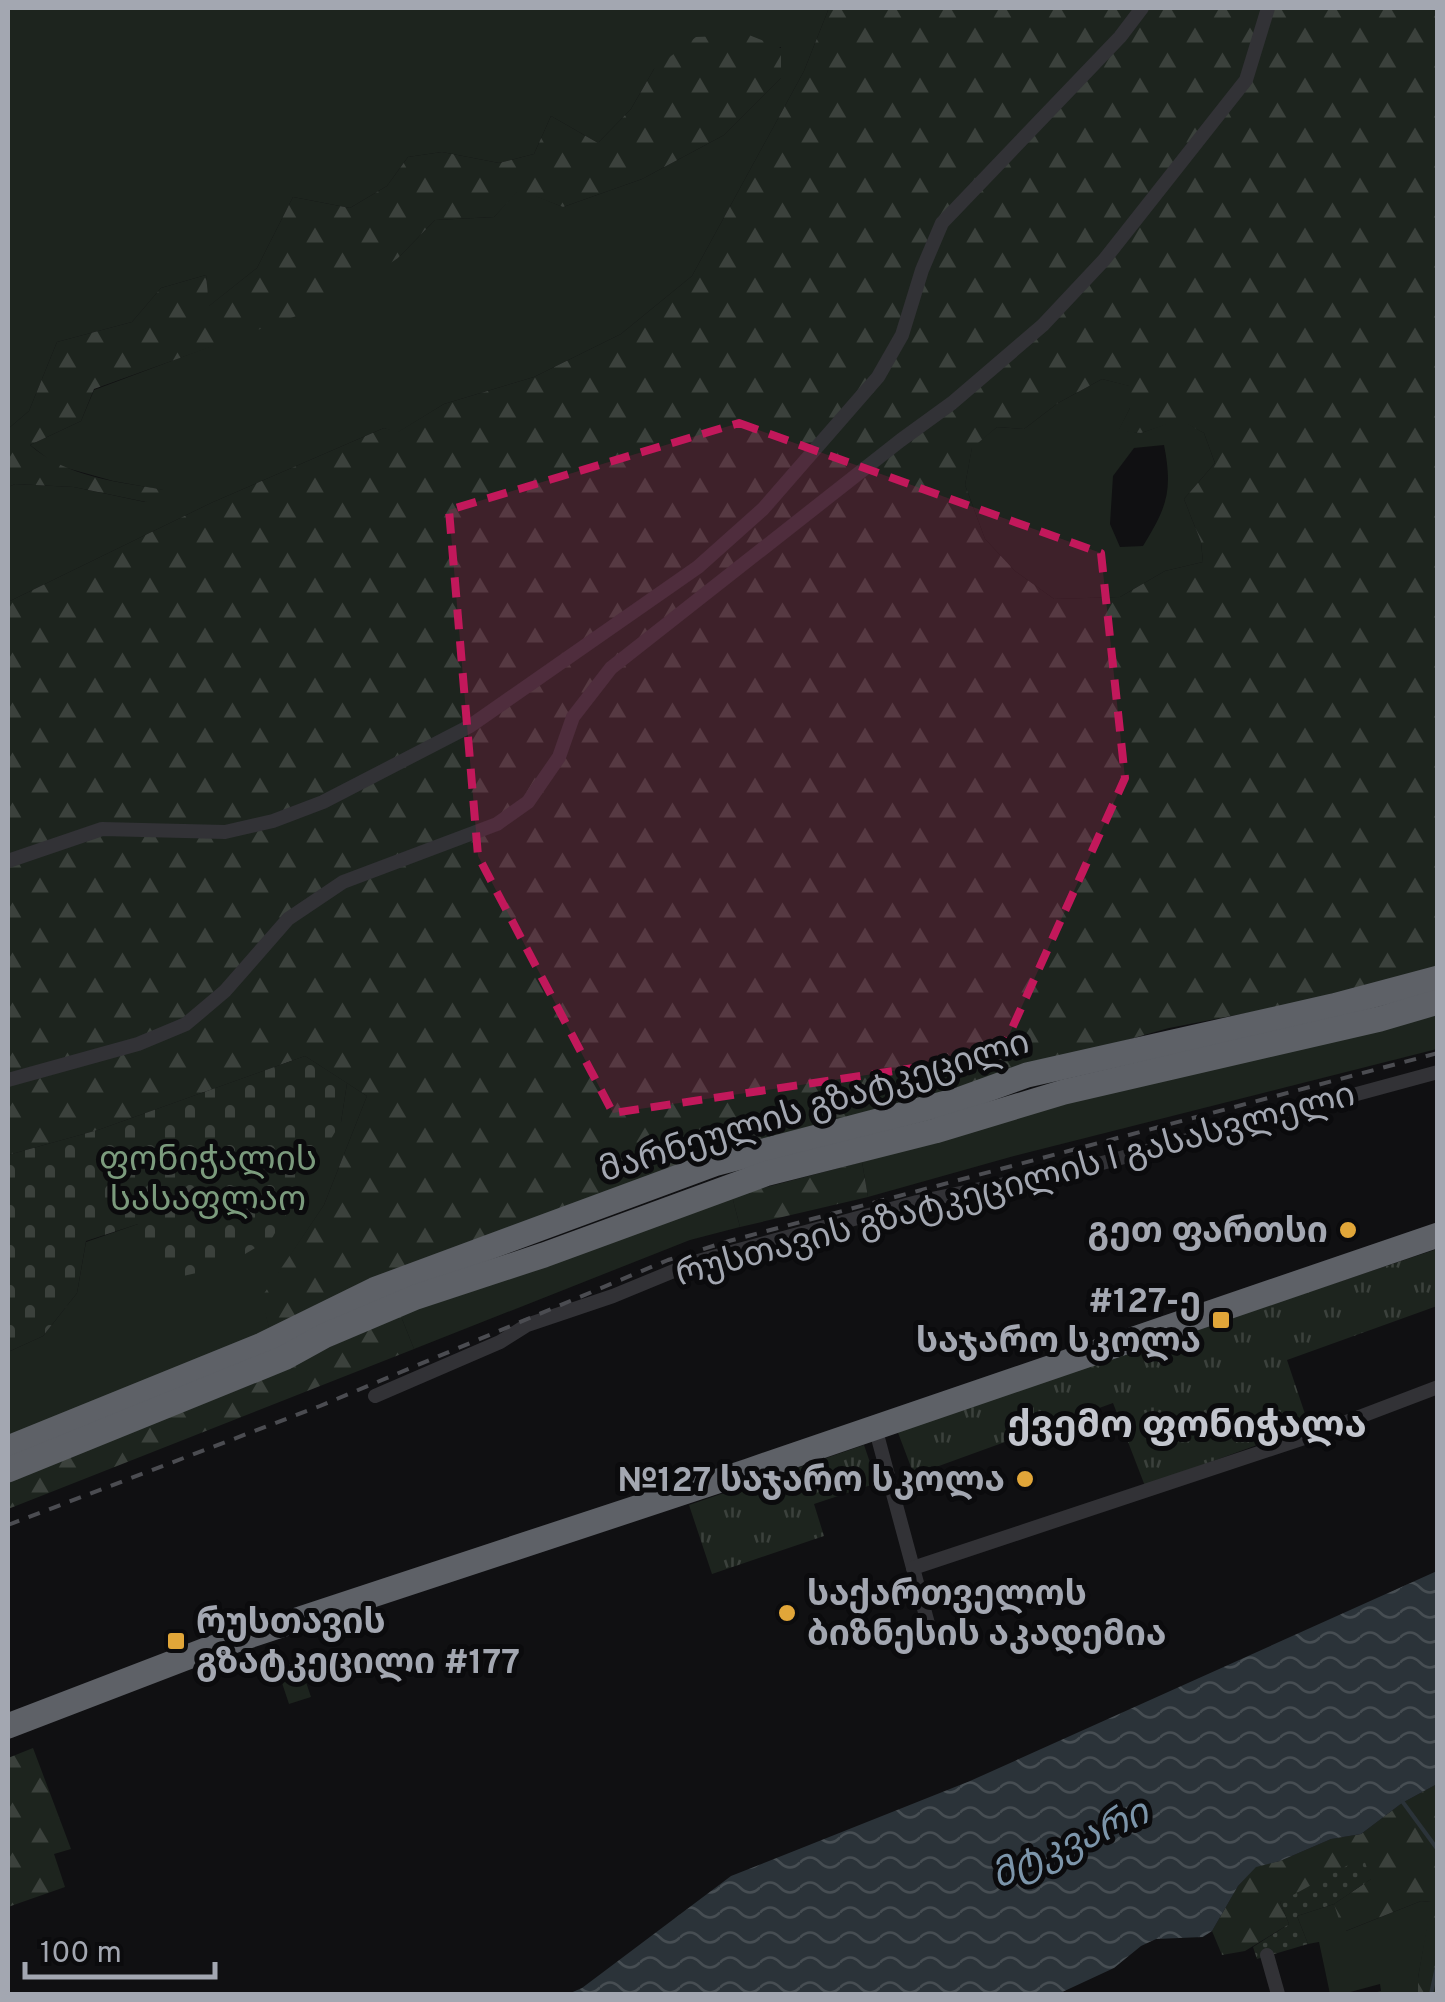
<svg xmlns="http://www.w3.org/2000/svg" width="1445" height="2002" font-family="Overpass,'Noto Sans Georgian',sans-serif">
<defs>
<pattern id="forest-firs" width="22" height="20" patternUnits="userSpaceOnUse" patternTransform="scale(2.5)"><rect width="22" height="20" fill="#1d241e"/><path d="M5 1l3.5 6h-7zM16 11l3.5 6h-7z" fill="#3b413c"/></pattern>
<pattern id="cemetery-stones" width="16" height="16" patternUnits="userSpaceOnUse" patternTransform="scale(2.5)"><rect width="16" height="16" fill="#1d241e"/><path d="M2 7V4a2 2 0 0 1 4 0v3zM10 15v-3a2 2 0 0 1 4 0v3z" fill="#3b413c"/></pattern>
<pattern id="park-tufts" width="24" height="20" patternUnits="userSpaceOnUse" patternTransform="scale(2.5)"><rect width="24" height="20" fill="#1d241e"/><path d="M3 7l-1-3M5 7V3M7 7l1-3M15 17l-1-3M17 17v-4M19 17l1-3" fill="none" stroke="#3b413c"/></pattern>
<pattern id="garden-dots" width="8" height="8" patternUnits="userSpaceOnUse" patternTransform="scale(2.5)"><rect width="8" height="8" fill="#1d241e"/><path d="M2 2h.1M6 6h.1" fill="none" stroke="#3b413c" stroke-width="1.8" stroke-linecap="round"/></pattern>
<pattern id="water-waves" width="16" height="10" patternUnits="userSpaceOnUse" patternTransform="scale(2.5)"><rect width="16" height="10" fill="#2b3339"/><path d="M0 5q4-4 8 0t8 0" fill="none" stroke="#474e53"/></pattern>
</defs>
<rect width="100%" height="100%" fill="#101012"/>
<!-- grass -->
<g fill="#1d241e" fill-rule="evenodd">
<polygon points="8,8 829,8 804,71 692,276 621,334 534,377 444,404 397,433 384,428 211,503 8,602 8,487 15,484 74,487 145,502 163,490 113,481 56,465 30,445 81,421 94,390 246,333 398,258 435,220 494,217 519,189 563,207 642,179 724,135 781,78 781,47 654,69 631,109 598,143 551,116 534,154 499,163 442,152 408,157 387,186 350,208 293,197 257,268 208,307 206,275 161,288 132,322 57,342 29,411 8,429"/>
<path d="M1102 379 1130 386V408L1119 430 1141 433 1180 419 1204 433 1215 463 1184 499 1201 542 1203 562 1165 571 1120 597 1054 599 1015 571 985 539 965 485 972 447 997 427 1024 429 1058 403ZM1164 445C1173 491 1167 507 1143 546L1120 547 1110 524 1113 476 1134 448Z"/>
<polygon points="1437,1015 1437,1049 1014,1156 868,1197 862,1162 1056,1106"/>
<polygon points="347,1083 367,1096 324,1205 262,1298 271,1335 8,1440 8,1352 43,1336 77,1293 86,1242 138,1224 341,1122"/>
<polygon points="732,1196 740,1227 690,1240 414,1349 400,1314"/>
<polygon points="299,1661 311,1697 289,1704 277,1668"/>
<polygon points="1421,1901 1432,1902 1418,1978 1418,1994 1369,1994 1381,1991 1380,1984 1343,1994 1330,1994 1319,1942 1308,1944 1297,1916 1334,1904 1346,1931"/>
</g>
<!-- forest -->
<g fill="url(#forest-firs)" fill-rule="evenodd">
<path d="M829 8H1437V969L1381 987 1169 1028 763 1143 271 1335 261 1298 324 1205 367 1096 305 1056 98 1130 8 1155V602L211 503 384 428 398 432 444 404 534 377 621 334 692 276 804 71ZM1102 379 1129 386 1130 408 1118 431 1141 433 1180 420 1204 433 1215 463 1184 499 1201 542 1203 562 1165 571 1120 597 1054 599 1015 571 985 539 965 485 972 448 997 427 1024 429 1058 403Z"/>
<path d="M749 35 781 48V78L724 135 642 179 563 207 519 190 494 217 435 220 398 258 327 305 94 389 81 421 30 445C66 477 118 482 165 490L146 502 74 487 15 484 8 487V429L29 411 57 342 132 322 161 288 206 275 209 306 257 268 293 197 350 208 387 186 408 157 442 152 499 163 534 154 551 116 598 143 631 109 654 69 696 37Z"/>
<polygon points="862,1162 868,1197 740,1227 732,1196"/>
<polygon points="400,1314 414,1349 8,1509 8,1483 123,1433 250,1385"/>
<polygon points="33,1748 71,1849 54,1854 65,1887 8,1907 8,1758"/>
<polygon points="1437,1784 1437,1994 1418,1994 1418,1978 1431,1902 1421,1901 1343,1932 1334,1904 1371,1879 1280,1902 1289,1924 1245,1951 1222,1955 1212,1931 1238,1886 1256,1866 1280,1861 1331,1839 1361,1834 1402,1803"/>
</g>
<!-- cemetery -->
<polygon fill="url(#cemetery-stones)" points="305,1056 347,1083 341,1122 272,1238 223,1267 161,1281 138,1224 86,1241 77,1293 43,1336 8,1352 8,1155 98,1130"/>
<!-- park -->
<g fill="url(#park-tufts)">
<polygon points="1437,1249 1437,1306 1287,1360 1309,1426 1145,1486 1113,1403 914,1475 897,1430"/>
<polygon points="864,1445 877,1483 814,1504 824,1536 712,1574 689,1505"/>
</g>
<!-- garden -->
<polygon fill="url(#garden-dots)" points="1363,1857 1371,1879 1334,1904 1297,1916 1308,1944 1257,1959 1253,1947 1289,1924 1280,1902"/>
<!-- water -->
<polygon fill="url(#water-waves)" points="1437,1571 1437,1784 1402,1803 1361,1834 1331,1839 1280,1861 1256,1867 1238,1886 1212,1931 1203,1937 1156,1939 1141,1946 1114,1968 1058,1994 568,1994 582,1988 731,1876 970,1781"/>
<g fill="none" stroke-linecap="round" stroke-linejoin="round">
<!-- stream -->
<g stroke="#2b3339" stroke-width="4">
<polyline points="1402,1801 1438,1850"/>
<polyline points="1431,1994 1438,1962"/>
</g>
<!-- street -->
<g stroke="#323236" stroke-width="14">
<polyline points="8,861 102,829 225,832 273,821 323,802 470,726 698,567 763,509 878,377 902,335 922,270 942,223 1120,37 1142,8"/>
<polyline points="8,1080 138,1044 186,1024 225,991 288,919 343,882 497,824 528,802 559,757 573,717 611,668 901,440 952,403 1043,325 1104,260 1246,80 1268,8"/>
<polyline points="375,1396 500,1342 527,1325 613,1296 698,1261 917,1202 1091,1166 1438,1072"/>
<polyline points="875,1427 930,1631"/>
<polyline points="913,1568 1304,1438 1438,1387"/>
<polyline points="1267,1955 1278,1994"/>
</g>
<!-- highway -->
<g stroke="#5e6167" stroke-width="25">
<polyline points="8,1448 262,1345 376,1289 714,1164 961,1099 1027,1075 1333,1006 1438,978"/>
<polyline points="8,1470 284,1358 324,1336 416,1297 544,1255 765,1174 935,1131 1064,1092 1380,1019 1438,1002"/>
<polyline points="8,1726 206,1650 748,1471 1438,1235"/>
</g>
<!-- rail -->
<polyline stroke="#4b4c51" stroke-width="4" stroke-dasharray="12 10" stroke-linecap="butt" points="8,1525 320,1406 668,1260 729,1241 1438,1053"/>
</g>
<!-- marked area -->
<path fill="#c2185b" fill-opacity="0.2" stroke="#c2185b" stroke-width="8" stroke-dasharray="20 12" stroke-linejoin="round" d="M739 423 1101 553 1125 778 1000 1055 613 1113 478 856 449 510Z"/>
<!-- markers -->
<g fill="#e1a639" stroke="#0b0b0d" stroke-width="4">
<circle cx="1348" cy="1230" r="10"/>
<rect x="1211" y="1310" width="20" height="20" rx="5"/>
<circle cx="1025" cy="1479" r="10"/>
<circle cx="787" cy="1613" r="10"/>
<rect x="166" y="1631" width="20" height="20" rx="5"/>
</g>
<g text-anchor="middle" stroke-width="10" stroke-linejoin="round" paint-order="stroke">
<!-- street labels -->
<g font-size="35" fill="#a3a7b1" stroke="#0b0b0d">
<text transform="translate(814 1105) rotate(-17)" y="12">მარნეულის გზატკეცილი</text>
<text transform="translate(1015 1183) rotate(-15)" y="12">რუსთავის გზატკეცილის I გასასვლელი</text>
</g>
<!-- park labels -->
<g font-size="35" fill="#7b9b7d" stroke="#0b0b0d">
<text x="208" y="1170">ფონიჭალის<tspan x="208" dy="40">სასაფლაო</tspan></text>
</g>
<!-- poi labels -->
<g font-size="35" font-weight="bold" fill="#a3a7b1" stroke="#0b0b0d" text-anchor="end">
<text x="1328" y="1242">გეთ ფართსი</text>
<text x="1201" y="1312">#127-ე<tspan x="1201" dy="40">საჯარო სკოლა</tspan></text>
<text x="1005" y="1491">№127 საჯარო სკოლა</text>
<text x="807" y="1605" text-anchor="start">საქართველოს<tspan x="807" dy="40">ბიზნესის აკადემია</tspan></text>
<text x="196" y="1633" text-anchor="start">რუსთავის<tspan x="196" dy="40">გზატკეცილი #177</tspan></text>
</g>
<!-- neighbourhood labels -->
<g font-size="38" font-weight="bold" fill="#c3c6ce" stroke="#0b0b0d">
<text x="1187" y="1437">ქვემო ფონიჭალა</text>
</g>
<!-- water labels -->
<g font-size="38" font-style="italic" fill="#7c95aa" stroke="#0b0b0d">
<text transform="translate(1069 1843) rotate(-24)" y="13">მტკვარი</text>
</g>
</g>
<!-- border -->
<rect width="1445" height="2002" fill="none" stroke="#a3a7b1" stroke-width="20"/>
<!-- scale -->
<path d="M25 1962v15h190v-15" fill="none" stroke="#a3a7b1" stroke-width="5"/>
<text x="40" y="1962" font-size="30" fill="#a3a7b1" stroke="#0b0b0d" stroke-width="8" paint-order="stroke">100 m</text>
</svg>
